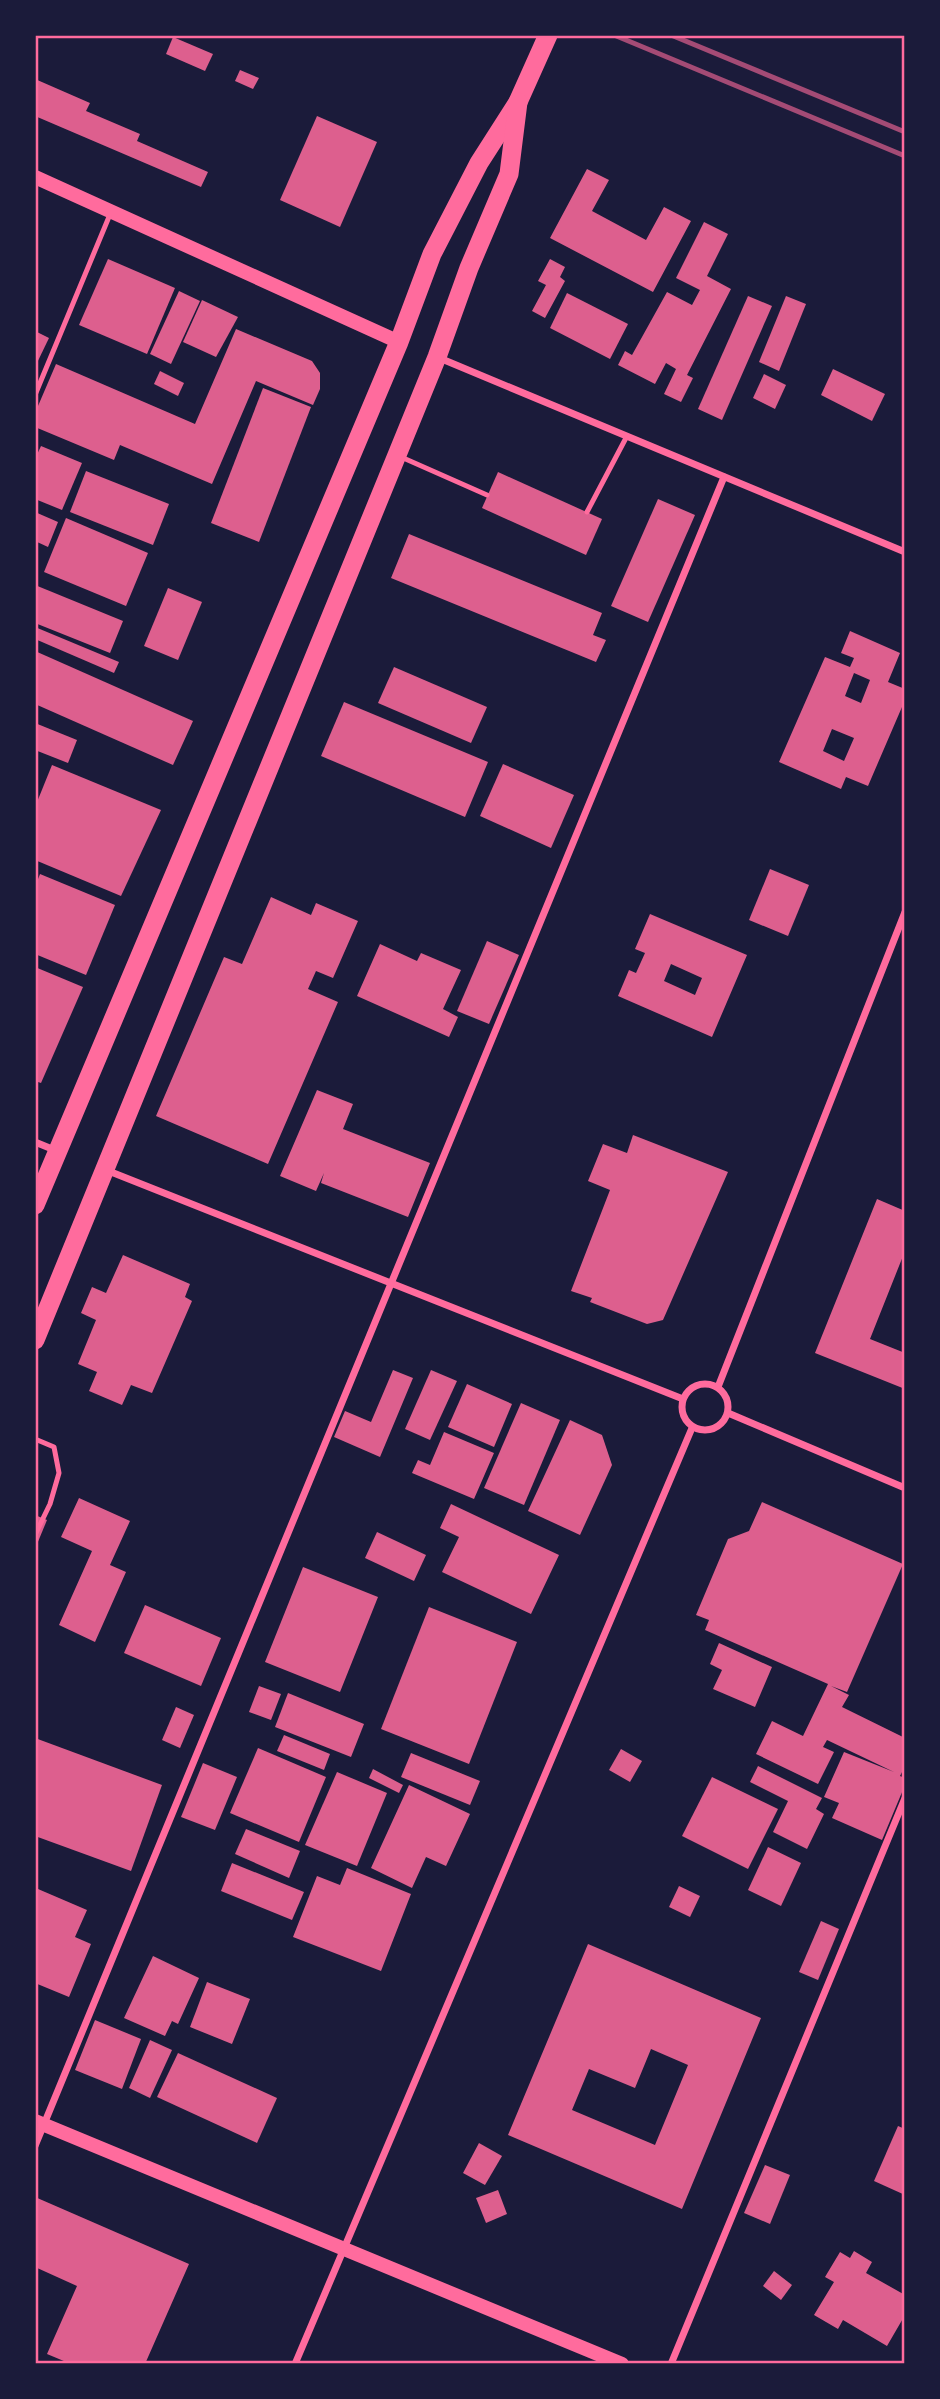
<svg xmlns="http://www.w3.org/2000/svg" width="940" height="2399" font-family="Lora,serif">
<rect width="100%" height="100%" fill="#1b1b3a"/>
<!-- building -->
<g fill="#dd5f8e" fill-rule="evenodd">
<polygon points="173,37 213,54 205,71 166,54"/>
<polygon points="240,70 259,78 253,89 235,81"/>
<polygon points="35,79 90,103 86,111 140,134 137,141 208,172 201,187 35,116"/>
<polygon points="317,116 377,142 340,227 280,200"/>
<polygon points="587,169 609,180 592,211 646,240 664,207 691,221 653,292 550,238"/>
<polygon points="704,222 728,234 707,276 731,289 687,375 693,378 681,402 664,394 676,369 666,363 655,384 618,365 625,351 632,355 667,292 692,305 700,290 676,278"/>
<polygon points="108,259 175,288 147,354 79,325"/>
<polygon points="550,259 565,267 560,277 565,281 545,318 532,311 546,285 538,281"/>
<polygon points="179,291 200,301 171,364 150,354"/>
<polygon points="567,293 628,324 610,359 550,328"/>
<polygon points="748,296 772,306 722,420 698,409"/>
<polygon points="786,296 806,304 779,371 759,362"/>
<polygon points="202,300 238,317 216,357 183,342"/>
<polygon points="236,329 312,361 320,373 320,389 313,405 256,381 212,484 120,445 114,460 35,427 35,413 56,364 195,424"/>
<polygon points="35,331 49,338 35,367"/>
<polygon points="833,369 885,394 872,421 821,395"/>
<polygon points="160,371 184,383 178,396 154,384"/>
<polygon points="764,374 786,385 775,409 753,398"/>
<polygon points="263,388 311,407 259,542 211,523"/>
<polygon points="41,446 82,463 62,510 35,499 35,459"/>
<polygon points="86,471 169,504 153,545 70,512"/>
<polygon points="498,472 602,519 586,555 482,508"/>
<polygon points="658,499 695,515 648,622 611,606"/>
<polygon points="35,512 58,522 48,547 35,541"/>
<polygon points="66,518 148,553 126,606 44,572"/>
<polygon points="409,534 602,613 593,635 606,640 596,662 391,578"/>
<polygon points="35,585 123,621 110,653 35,623"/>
<polygon points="168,588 202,602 178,660 144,646"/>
<polygon points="35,627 119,662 114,673 35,639"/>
<path d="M850 631 900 653 888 682 905 689V700L868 786 846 777 841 789 779 762 825 657 850 667 854 658 841 653ZM854 673 870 680 861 703 845 696ZM832 729 854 738 844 761 823 751Z"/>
<polygon points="35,651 193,721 173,765 35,704"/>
<polygon points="394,667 487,707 471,743 378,703"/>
<polygon points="344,702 488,762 465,817 321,756"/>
<polygon points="35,723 77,740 68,763 35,750"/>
<polygon points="503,764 574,795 551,848 480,816"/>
<polygon points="52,765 161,810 121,896 35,860 35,807"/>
<polygon points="770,869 809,885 788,936 749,920"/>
<polygon points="40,874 115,905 86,975 35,954 35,887"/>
<polygon points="271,897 311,915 316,903 358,921 333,978 316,971 308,989 338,1002 268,1164 156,1116 224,957 242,964"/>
<path d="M650 914 747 955 712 1037 618 996 629 970 636 973 645 953 635 949ZM671 964 702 978 695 995 664 981Z"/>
<polygon points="487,941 519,955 489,1024 457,1011"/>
<polygon points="380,944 417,961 421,953 461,970 443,1009 458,1017 449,1037 357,996"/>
<polygon points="35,967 83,987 41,1083 35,1081"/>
<polygon points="317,1090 353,1104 343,1129 430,1163 408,1217 321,1183 324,1173 316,1191 280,1176"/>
<polygon points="633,1135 728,1172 663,1320 647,1324 590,1302 592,1298 571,1291 610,1190 588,1181 603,1144 627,1153"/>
<polygon points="877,1199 905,1211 905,1251 870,1339 905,1353 905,1389 815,1353"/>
<polygon points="123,1255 190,1284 185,1297 192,1301 152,1393 131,1385 122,1405 89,1391 97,1372 78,1364 96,1320 81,1313 92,1287 106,1293"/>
<polygon points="393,1370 413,1378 380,1457 334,1437 345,1411 371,1422"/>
<polygon points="431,1370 457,1381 430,1440 405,1429"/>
<polygon points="467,1384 512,1404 494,1447 448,1427"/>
<polygon points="521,1403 560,1420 524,1505 484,1488"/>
<polygon points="570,1420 602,1435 612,1465 580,1535 528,1511"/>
<polygon points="444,1432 494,1453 474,1499 412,1473 418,1460 430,1465"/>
<polygon points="79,1498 130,1521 110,1565 126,1572 95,1642 59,1625 92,1551 61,1537"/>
<polygon points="762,1502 903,1564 847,1692 831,1686 849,1695 842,1707 905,1738 905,1766 900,1776 905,1778 905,1785 882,1840 832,1818 839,1803 824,1797 844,1752 894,1772 827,1740 823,1747 834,1752 818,1784 756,1754 772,1721 803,1736 828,1684 705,1630 709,1620 696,1615 728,1539 749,1531"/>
<polygon points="451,1504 559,1555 531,1614 442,1572 459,1537 440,1528"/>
<polygon points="35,1515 47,1520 35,1549"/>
<polygon points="377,1532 426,1555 414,1581 365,1558"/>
<polygon points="303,1567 378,1597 340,1692 265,1662"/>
<polygon points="145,1605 221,1638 201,1686 124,1653"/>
<polygon points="429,1607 517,1642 469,1764 381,1729"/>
<polygon points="719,1643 772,1667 755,1707 713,1689 722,1670 710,1664"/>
<polygon points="259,1686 281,1694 271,1720 249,1712"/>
<polygon points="288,1693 364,1724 351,1757 275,1727"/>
<polygon points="176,1707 194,1715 180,1748 162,1740"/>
<polygon points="284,1735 330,1754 324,1770 277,1751"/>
<polygon points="35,1738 162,1785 131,1871 35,1836"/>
<polygon points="258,1748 326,1777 299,1842 230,1813"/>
<polygon points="621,1749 642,1761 630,1782 609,1770"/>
<polygon points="411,1753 480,1781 470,1805 401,1777"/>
<polygon points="203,1763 237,1777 215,1830 181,1817"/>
<polygon points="758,1766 822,1798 816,1809 824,1814 807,1849 773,1832 788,1801 750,1782"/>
<polygon points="373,1769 403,1785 399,1793 369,1778"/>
<polygon points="337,1772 387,1793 357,1866 305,1845"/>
<polygon points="712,1777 778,1809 748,1869 682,1836"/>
<polygon points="409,1785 470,1814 446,1866 426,1857 412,1888 371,1868"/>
<polygon points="246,1829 300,1851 289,1878 235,1854"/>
<polygon points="768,1847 801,1863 781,1906 748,1890"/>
<polygon points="232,1863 304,1892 292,1920 221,1891"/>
<polygon points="347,1868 411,1894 381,1971 293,1937 317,1876 340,1885"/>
<polygon points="679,1886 700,1896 690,1917 669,1907"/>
<polygon points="38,1889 87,1910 75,1937 91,1944 69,1997 35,1983 35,1895"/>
<polygon points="821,1921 839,1929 818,1980 799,1972"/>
<path d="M588 1944 761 2018 682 2209 508 2135ZM651 2049 688 2065 655 2145 572 2110 589 2069 635 2088Z"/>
<polygon points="153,1956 199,1978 178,2024 172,2021 165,2036 124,2018"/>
<polygon points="207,1982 250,1999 232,2044 190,2027"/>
<polygon points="95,2020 141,2039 122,2089 75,2070"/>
<polygon points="150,2040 172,2050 150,2098 129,2088"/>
<polygon points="178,2053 277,2098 257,2143 157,2097"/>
<polygon points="898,2126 905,2129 905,2195 874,2181"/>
<polygon points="479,2143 502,2156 485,2185 463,2173"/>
<polygon points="765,2165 790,2175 770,2224 744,2213"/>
<polygon points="498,2190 507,2214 486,2223 476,2198"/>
<polygon points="35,2197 189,2264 145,2364 71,2364 47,2354 77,2286 35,2267"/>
<polygon points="854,2251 872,2262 866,2273 905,2295 905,2315 887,2346 843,2320 838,2329 814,2315 834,2282 825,2277 840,2252 850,2258"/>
<polygon points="774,2271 792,2285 781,2300 763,2286"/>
</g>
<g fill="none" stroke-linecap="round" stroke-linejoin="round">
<!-- service -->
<g stroke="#ff6b9d" stroke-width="5">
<polyline points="35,395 111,212"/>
<polyline points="401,457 487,495"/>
<polyline points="587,512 627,436"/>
<polyline points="35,1439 54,1447 59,1473 50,1504 35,1535"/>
</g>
<!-- minor -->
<g stroke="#ff6b9d" stroke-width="7">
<polyline points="437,357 905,552"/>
<polyline points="35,1142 57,1151"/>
<polyline points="106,1170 683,1399"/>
<circle cx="705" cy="1407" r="23"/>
<polyline points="718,1387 905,912"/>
<polyline points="728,1413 905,1488"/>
<polyline points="35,2146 724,477"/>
<polyline points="295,2364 692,1428"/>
<polyline points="671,2364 905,1798"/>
</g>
<!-- secondary -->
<g stroke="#ff6b9d" stroke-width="14">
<polyline points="35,177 399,342"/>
<polyline points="35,2121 622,2364"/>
</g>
<!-- trunk -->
<g stroke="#ff6b9d" stroke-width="19">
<polyline points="35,1205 399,342 432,254 479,163 518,102 548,35"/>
<polyline points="35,1340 397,455 437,357 469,268 509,174 518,102"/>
</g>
<!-- rail -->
<g stroke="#a44b75" stroke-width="5">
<polyline points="614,35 905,156"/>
<polyline points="671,35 905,132"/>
</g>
</g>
<!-- border -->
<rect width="940" height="2399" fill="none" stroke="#1b1b3a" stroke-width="74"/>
<rect x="37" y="37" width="866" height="2325" fill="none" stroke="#ff6b9d" stroke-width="2.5"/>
</svg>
